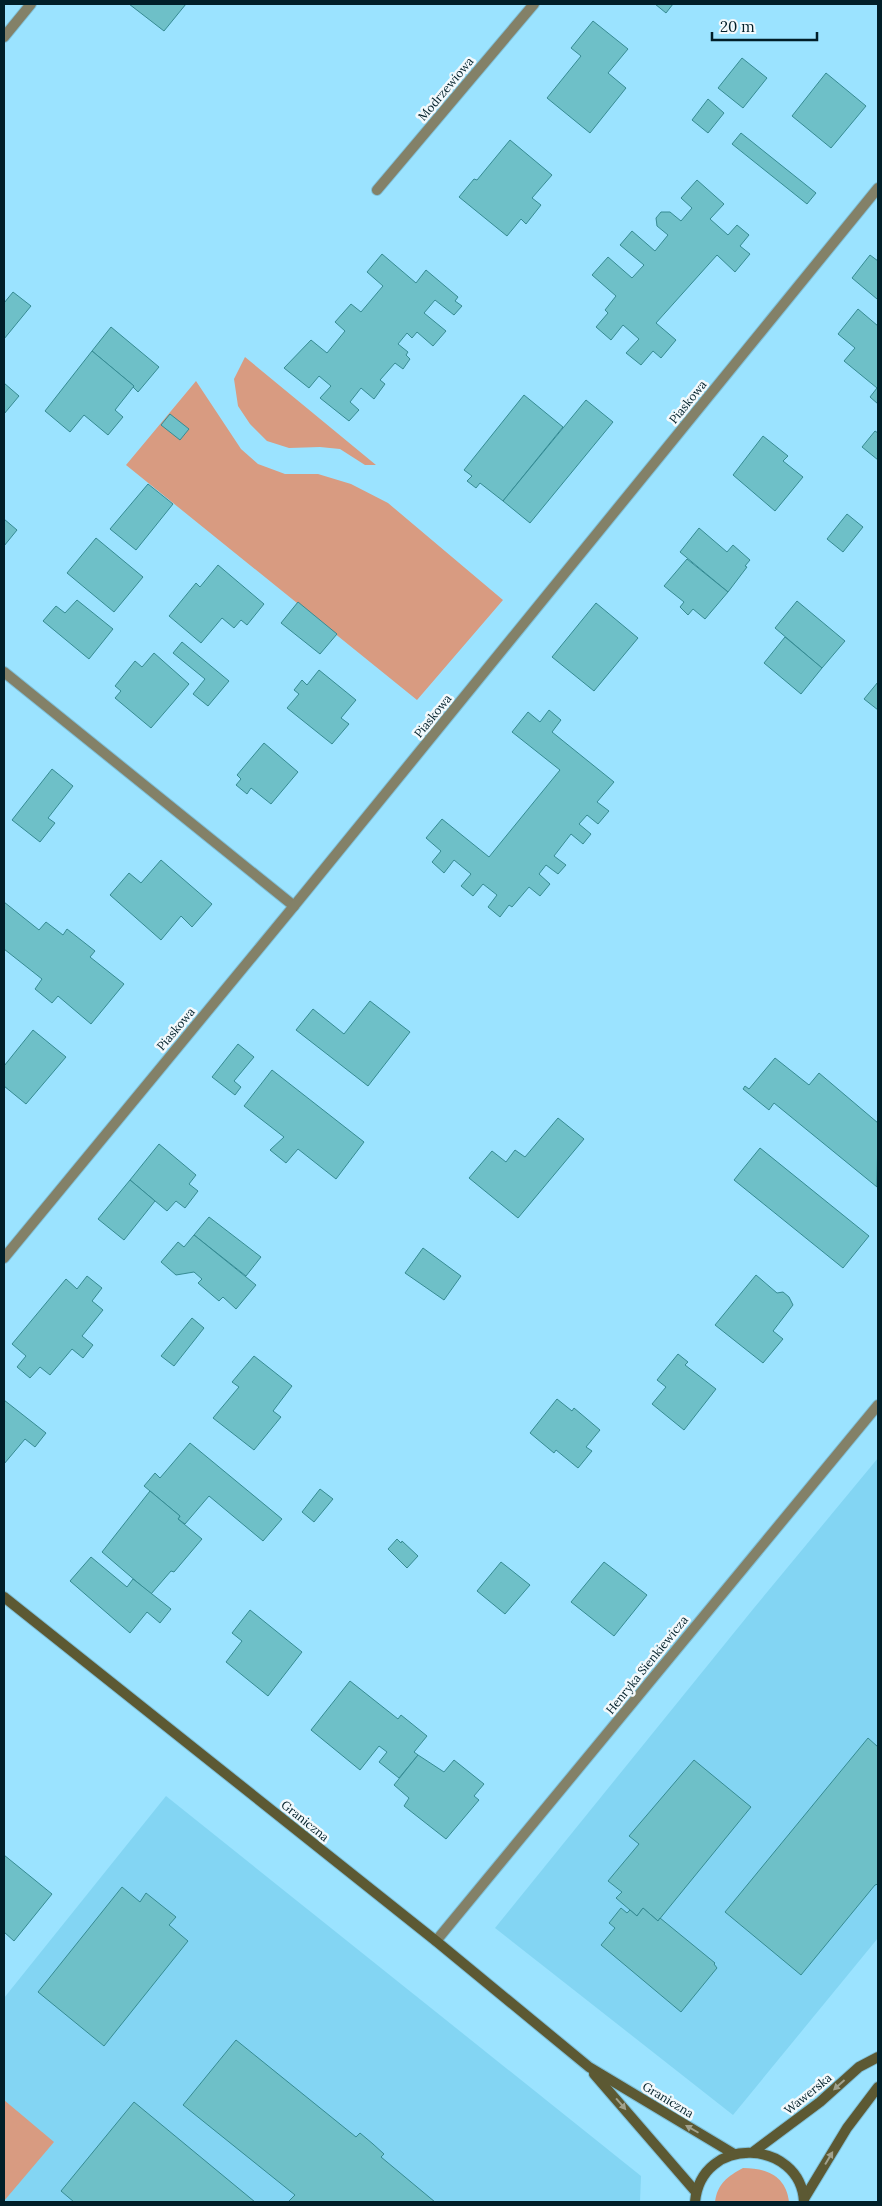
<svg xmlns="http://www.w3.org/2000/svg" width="882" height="2206" font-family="Lora,serif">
<rect width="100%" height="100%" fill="#9be3ff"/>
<!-- built -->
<g fill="#83d5f3">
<polygon points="878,1458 878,1938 733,2115 495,1928 754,1608"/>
<polygon points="166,1796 641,2176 640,2202 4,2202 4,1998"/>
</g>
<!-- green -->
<g fill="#d89b81">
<polygon points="245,357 376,465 365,465 340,449 320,447 289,448 267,441 250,424 238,406 234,379"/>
<polygon points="196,381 241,449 258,464 285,474 318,474 351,484 388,503 503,600 417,700 126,465"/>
<polygon points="4,2100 54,2142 4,2201"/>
<path d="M743 2168C767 2168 786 2176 789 2202H715C717 2184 728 2176 743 2168Z"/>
</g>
<!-- building -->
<g fill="#6ec0c8" stroke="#368b93">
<polygon points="129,4 186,4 164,31"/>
<polygon points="655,4 673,4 666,13"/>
<polygon points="593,21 628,49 608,73 626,88 590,133 547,98 581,56 571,48"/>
<polygon points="742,58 767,78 743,108 718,88"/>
<polygon points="826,73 866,106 831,148 792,116"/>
<polygon points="708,99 724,113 708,133 692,120"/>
<polygon points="741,133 816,193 807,204 732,144"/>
<polygon points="510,140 552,175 532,198 541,205 526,224 521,219 507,236 459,197 474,179 477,180"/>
<polygon points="697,180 724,204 710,219 728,235 737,225 749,235 740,246 750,254 735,272 717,255 656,323 676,340 661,358 653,351 641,365 626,353 639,339 623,325 611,340 596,327 608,313 605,310 616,296 592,275 608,257 632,278 644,265 620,245 632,231 655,251 668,235 657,226 656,218 661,212 670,212 681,221 692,208 681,198"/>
<polygon points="382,254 416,283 426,270 458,297 455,301 462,306 454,315 435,300 424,313 446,331 433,346 417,332 412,338 407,333 398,344 408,352 406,355 410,359 403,369 395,363 380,380 385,384 374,399 361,388 350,402 359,410 349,421 320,398 331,386 319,376 309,388 284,368 311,340 327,353 345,331 335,322 351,304 361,312 383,286 367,272"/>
<polygon points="870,255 878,261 878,297 877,299 852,278"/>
<polygon points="13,292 31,306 4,339 4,303"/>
<polygon points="858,309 878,326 878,404 870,397 877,388 844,361 855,348 838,334"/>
<polygon points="111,327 159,367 138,392 133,387 134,386 92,351"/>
<polygon points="92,351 134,386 115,410 123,417 108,435 84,415 70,432 45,411"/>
<polygon points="4,383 19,396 4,414"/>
<polygon points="524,395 563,427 503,501 480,483 476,488 467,481 472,476 464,470"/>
<polygon points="586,400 613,422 530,523 503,501"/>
<polygon points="170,414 189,429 180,440 161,425"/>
<polygon points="875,431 878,433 878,460 862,447"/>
<polygon points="763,436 788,456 783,461 803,477 775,511 733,475"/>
<polygon points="148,484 173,504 136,550 110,529"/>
<polygon points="847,514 863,527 843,552 827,539"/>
<polygon points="4,519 17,530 4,546"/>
<polygon points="699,528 727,552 733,545 750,560 745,566 747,567 728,592 680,552"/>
<polygon points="96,538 143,577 114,612 67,573"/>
<polygon points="687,559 728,592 705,619 693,609 688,615 680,607 684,602 664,586"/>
<polygon points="218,565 264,604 247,625 241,620 234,628 222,618 201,643 169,616 196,583 200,587"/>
<polygon points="77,600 113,629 89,659 43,621 56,606 65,613"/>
<polygon points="797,601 845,641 822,668 775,628"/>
<polygon points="298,602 337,634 320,654 281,623"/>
<polygon points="596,603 638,638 594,691 552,657"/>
<polygon points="785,637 822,668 801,694 764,663"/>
<polygon points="182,642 229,681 208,706 193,694 205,679 173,653"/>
<polygon points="154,653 189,684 151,728 115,698 121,691 115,686 135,661 142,667"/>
<polygon points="319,670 356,700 341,718 349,724 332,744 287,708 299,694 294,690 302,680 307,685"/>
<polygon points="878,682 878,710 864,699"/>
<polygon points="549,710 561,720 552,732 614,782 597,802 609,811 598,824 587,815 579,824 591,834 583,844 571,834 554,856 566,865 558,874 546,865 539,874 550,884 540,896 529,887 512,907 509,905 500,917 488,907 497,895 483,884 473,896 461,886 471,874 454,860 444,873 432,862 441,851 426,838 442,819 489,857 560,770 512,732 528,712 540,722"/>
<polygon points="264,743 298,772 271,804 251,788 247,794 236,785 241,779 237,775"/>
<polygon points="52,769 73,786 48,818 55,823 40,842 12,820"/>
<polygon points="161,860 212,904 192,927 181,916 161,940 110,895 129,873 141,883"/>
<polygon points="4,902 39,930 46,922 63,935 67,929 95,951 90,957 124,984 91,1024 58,996 52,1003 35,989 42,979 4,949"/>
<polygon points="370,1001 410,1032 368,1086 296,1030 313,1009 344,1034"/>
<polygon points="33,1030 66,1057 26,1104 4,1086 4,1066"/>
<polygon points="238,1044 254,1057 234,1081 241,1087 235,1095 212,1077"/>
<polygon points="775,1058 809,1085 819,1073 878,1123 877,1187 774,1103 769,1110 743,1089 745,1086 749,1089"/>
<polygon points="272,1070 364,1142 336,1179 298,1149 286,1163 270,1150 284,1137 244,1106"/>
<polygon points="558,1118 584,1139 518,1218 469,1178 492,1151 506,1162 515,1150 525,1157"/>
<polygon points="159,1144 196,1175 189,1184 198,1191 185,1208 176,1201 167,1211 130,1180"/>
<polygon points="760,1148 869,1236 843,1268 734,1180"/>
<polygon points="130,1180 155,1201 124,1240 98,1219"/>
<polygon points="209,1217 261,1257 246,1276 194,1235"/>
<polygon points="194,1235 256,1285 236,1309 223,1297 219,1301 198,1283 202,1279 194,1272 176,1275 161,1262 178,1242 184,1247"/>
<polygon points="423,1248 461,1276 444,1300 405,1273"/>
<polygon points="756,1275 777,1293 783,1292 789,1297 793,1305 773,1331 783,1339 763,1363 715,1325"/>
<polygon points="87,1276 102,1288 92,1301 103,1310 82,1336 93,1345 83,1358 72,1349 50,1375 40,1367 30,1378 17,1367 26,1356 12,1344 66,1279 77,1289"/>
<polygon points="192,1318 204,1328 174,1366 161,1356"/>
<polygon points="678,1354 688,1362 685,1365 716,1389 684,1430 652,1404 666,1387 657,1380"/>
<polygon points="254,1356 292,1386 273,1411 281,1417 254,1450 213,1418 239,1387 232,1382"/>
<polygon points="557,1399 572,1411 574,1408 600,1430 586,1447 592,1451 578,1468 556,1450 554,1453 530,1433"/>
<polygon points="4,1400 46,1433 35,1447 25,1439 4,1464"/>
<polygon points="190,1443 282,1519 263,1541 209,1496 185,1524 178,1519 180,1516 144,1486 155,1473 160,1478"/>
<polygon points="320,1489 333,1499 314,1522 302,1512"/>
<polygon points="150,1491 180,1516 178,1519 202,1539 174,1572 171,1571 151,1594 102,1552"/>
<polygon points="397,1539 401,1543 402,1541 418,1556 407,1568 388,1549"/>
<polygon points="91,1557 127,1587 133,1579 171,1609 160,1623 147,1612 130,1633 70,1581"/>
<polygon points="501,1562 530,1585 505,1614 477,1591"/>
<polygon points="604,1562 647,1595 614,1636 571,1602"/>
<polygon points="250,1610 302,1652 268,1696 226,1662 242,1641 232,1633"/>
<polygon points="350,1681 398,1719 401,1715 427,1736 414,1752 418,1755 399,1778 379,1762 387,1752 379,1746 360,1770 311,1730"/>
<polygon points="868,1738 878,1747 878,1884 875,1885 801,1975 725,1912"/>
<polygon points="418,1755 444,1772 454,1760 484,1784 474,1796 479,1800 446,1839 404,1806 409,1798 394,1785"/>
<polygon points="694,1760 751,1807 658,1921 643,1908 637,1916 616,1898 622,1892 608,1881 639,1844 629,1836"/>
<polygon points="4,1855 52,1894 14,1941 4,1932"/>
<polygon points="122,1887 140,1902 146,1893 176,1917 169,1925 188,1941 104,2046 38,1992"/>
<polygon points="621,1908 627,1913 630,1910 637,1916 643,1908 658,1921 660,1918 715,1963 714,1964 717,1968 681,2012 601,1945 615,1928 609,1923"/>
<polygon points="236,2040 356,2137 360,2133 373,2144 384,2154 381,2157 435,2202 288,2202 295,2195 183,2105"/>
<polygon points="134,2102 255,2202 74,2202 61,2191"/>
</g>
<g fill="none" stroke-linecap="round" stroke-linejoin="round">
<defs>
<g id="street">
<polyline points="4,37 31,4"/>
<polyline points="377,190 534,4"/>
<polyline points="4,672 294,906"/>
<polyline points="4,1258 294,906 878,188"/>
<polyline points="436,1941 878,1405"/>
</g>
<g id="secondary">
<polyline points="4,1597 436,1941 589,2067 734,2154"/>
<polyline points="594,2074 696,2192"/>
<polyline points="753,2152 820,2102 859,2067 878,2057"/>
<polyline points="804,2199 847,2128 878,2087"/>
<path d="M695 2202C701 2134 801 2139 804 2202"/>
</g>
</defs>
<!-- street casing -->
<use href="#street" stroke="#7fc0d8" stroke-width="12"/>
<!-- secondary casing -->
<use href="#secondary" stroke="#7fc0d8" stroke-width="12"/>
<!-- street -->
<use href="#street" stroke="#838168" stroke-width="10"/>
<!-- secondary -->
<use href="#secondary" stroke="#5c5933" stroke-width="10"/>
</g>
<!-- one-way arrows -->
<defs><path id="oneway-solid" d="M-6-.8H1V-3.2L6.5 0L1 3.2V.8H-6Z" transform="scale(1.25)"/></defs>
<g fill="#a0a18d">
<use href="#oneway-solid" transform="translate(839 2085) rotate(138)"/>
<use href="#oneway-solid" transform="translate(621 2104) rotate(49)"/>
<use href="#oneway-solid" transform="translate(692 2129) rotate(-150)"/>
<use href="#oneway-solid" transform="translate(829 2158) rotate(-59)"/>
</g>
<g text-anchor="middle" stroke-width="5" stroke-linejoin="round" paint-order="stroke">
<!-- street labels -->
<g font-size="12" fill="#011f29" stroke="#f2f9fc">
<text transform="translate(446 89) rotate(-50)" y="4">Modrzewiowa</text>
<text transform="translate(688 402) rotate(-51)" y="4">Piaskowa</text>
<text transform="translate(433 716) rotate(-51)" y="4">Piaskowa</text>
<text transform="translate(176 1029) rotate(-50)" y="4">Piaskowa</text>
<text transform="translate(647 1665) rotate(-51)" y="4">Henryka Sienkiewicza</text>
<text transform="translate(305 1821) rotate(39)" y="4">Graniczna</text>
<text transform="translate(808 2094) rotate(-39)" y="4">Wawerska</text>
<text transform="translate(668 2100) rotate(31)" y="4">Graniczna</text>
</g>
</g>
<!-- border -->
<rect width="882" height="2206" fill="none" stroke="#011f29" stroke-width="10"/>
<!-- scale -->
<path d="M712 32v8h105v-8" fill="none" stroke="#011f29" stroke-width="2.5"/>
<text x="720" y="32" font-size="15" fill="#011f29" stroke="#f2f9fc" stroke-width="4" paint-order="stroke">20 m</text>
</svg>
